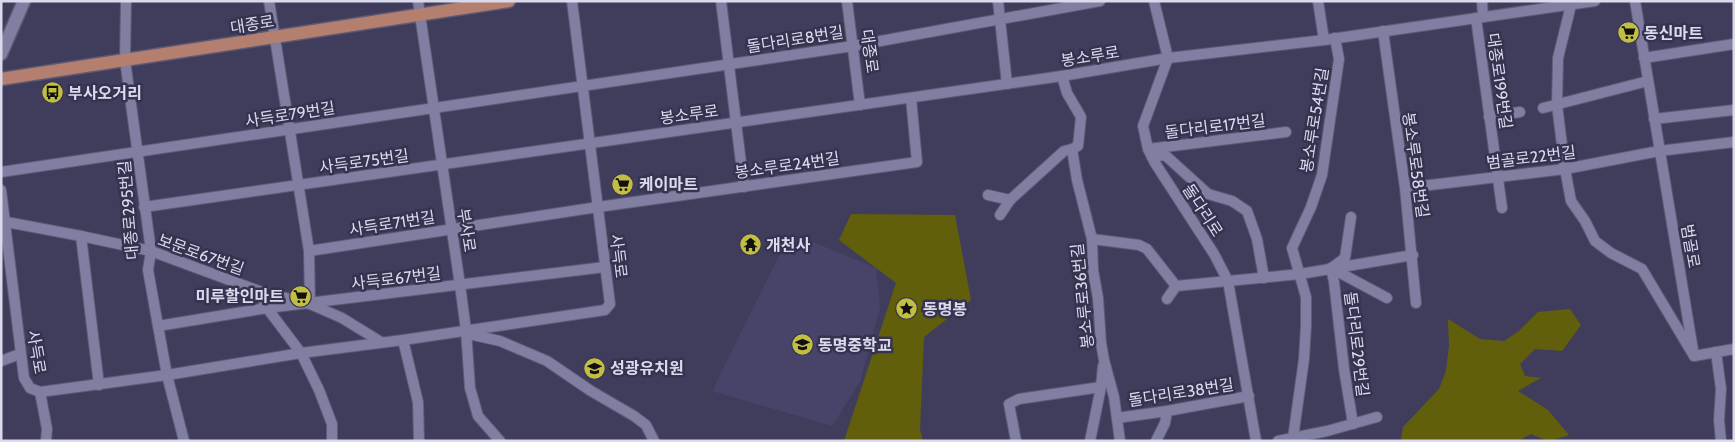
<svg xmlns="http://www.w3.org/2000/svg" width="1735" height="442" font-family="Cabin,'Noto Sans KR',sans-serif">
<rect width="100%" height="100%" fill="#403d5c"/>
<!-- built -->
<polygon fill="#474369" points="804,238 876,268 880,308 860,382 832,426 712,391 785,244"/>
<!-- green -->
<g fill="#615f0b">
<polygon points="851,214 955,215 971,300 924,337 920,430 923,441 844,441 896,283 839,240"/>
<path d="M1570 309 1581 325 1562 351 1535 349 1520 364 1525 376 1541 378 1518 391 1548 410 1569 435C1551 441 1548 442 1531 434L1518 441H1401L1403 427 1439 389 1446 371 1449 345 1448 319 1480 339 1504 341 1519 331 1538 312Z"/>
</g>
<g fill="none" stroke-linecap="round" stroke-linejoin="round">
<defs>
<g id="minor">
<polyline points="126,1 125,60 151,251 148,270 158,326 167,375 184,441"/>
<polyline points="269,1 309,251 310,304"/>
<polyline points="418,1 460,285 466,330 470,388 478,416 500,441"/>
<polyline points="721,1 744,187"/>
<polyline points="847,1 860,105"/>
<polyline points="998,1 1007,84"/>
<polyline points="1154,1 1168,58 1143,126 1148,149 1155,163 1214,254 1228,281 1256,441"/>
<polyline points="1318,1 1324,40"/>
<polyline points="1482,1 1483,17"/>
<polyline points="1635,1 1693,350"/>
<polyline points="1571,5 1558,58 1557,105 1565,169 1571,201 1585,221 1595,241 1611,253 1642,269 1694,356"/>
<polyline points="1476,18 1502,208"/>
<polyline points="1383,31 1405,188 1416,303"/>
<polyline points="1644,58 1734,44"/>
<polyline points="1062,76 1067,93 1081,117 1078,146 1072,149 1077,180 1092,239 1093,270 1098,298 1101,343 1104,360 1114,397 1120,441"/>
<polyline points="1543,108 1648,81"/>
<polyline points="1489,117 1520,112"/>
<polyline points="1654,119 1734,110"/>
<polyline points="1148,149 1286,132"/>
<polyline points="1152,157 1165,155 1208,194 1232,201 1247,211 1257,239 1264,278"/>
<polyline points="1,172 853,46 1100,1"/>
<polyline points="1405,188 1565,169 1659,151 1734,142"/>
<polyline points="1,190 24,378 30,388 40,392 167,375 301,353 403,340 605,310 610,304 572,1"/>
<polyline points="988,195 1010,200 1064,151 1072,149"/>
<polyline points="144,207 1062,76 1168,58 1324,40 1595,1"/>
<polyline points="1000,215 1010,200"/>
<polyline points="1,221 81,236 151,251 259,291 310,304 342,318 381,342"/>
<polyline points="81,236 99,385"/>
<polyline points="1092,239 1139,245 1147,249 1176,286 1300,274 1413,255"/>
<polyline points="309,251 598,207 917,162 911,98"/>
<polyline points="1334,266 1345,258 1351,217"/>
<polyline points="1331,268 1334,282 1344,369 1353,424"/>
<polyline points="1331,268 1387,298"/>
<polyline points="259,291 267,308 301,353 319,390 332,424 332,441"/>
<polyline points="1167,299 1176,286"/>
<polyline points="158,326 267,308 605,267"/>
<polyline points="466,330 473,335 500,341 547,361 591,391 634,416 646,425 654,441"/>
<polyline points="403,340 418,402 419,441"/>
<polyline points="1716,352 1721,389 1719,420 1721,441"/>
<polyline points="1694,356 1734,349"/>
<polyline points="1,361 20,354"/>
<polyline points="40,392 47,429 46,441"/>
<polyline points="1117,418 1167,411 1249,396"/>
<polyline points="1293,438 1304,359 1306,326 1306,297 1292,248 1311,207 1322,175 1339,59 1335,38"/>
<polyline points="1016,441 1009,404 1019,399 1101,387"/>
<polyline points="1090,441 1101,387 1103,366"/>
<polyline points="1156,441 1165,423 1167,411"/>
<polyline points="1278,441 1327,431 1377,417"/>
</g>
<polyline id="tertiary" points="1,54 24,1"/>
<polyline id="primary" points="1,79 509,1"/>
</defs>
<!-- minor casing -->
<use href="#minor" stroke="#5d5a74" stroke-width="12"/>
<!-- tertiary casing -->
<use href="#tertiary" stroke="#5d5a74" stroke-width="15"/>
<!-- primary casing -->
<use href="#primary" stroke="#5d5a74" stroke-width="15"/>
<!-- minor -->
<use href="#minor" stroke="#807ea1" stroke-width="10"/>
<!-- tertiary -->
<use href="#tertiary" stroke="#807ea1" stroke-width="12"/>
<!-- primary -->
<use href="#primary" stroke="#b57f6f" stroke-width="12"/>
</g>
<!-- icons -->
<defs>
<symbol id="supermarket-disc" viewBox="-11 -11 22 22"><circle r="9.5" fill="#c1be40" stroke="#363351"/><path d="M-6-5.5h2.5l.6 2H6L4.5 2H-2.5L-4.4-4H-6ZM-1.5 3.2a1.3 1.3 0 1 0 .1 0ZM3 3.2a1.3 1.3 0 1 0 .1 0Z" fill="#111"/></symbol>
<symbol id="bus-disc" viewBox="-11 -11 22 22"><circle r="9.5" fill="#c1be40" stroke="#363351"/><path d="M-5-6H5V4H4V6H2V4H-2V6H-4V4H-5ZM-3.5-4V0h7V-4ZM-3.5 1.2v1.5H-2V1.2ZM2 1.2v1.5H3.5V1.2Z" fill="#111"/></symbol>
<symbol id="temple-disc" viewBox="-11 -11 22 22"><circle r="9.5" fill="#c1be40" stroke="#363351"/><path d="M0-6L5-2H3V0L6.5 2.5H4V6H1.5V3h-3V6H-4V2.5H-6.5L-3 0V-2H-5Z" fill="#111"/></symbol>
<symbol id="sight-disc" viewBox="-11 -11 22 22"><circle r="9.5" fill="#c1be40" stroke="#363351"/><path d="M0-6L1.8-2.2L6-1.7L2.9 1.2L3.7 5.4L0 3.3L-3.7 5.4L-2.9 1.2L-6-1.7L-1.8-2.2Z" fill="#111"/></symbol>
<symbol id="school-disc" viewBox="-11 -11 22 22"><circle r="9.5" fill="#c1be40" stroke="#363351"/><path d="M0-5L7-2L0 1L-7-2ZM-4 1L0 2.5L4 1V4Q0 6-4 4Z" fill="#111"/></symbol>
</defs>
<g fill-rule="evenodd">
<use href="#supermarket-disc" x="1616" y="20" width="25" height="25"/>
<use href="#bus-disc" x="40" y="80" width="25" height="25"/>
<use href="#supermarket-disc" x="610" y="172" width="25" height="25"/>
<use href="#temple-disc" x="738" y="232" width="25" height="25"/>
<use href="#supermarket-disc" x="288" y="284" width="25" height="25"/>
<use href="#sight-disc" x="894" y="296" width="25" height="25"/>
<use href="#school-disc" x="790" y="332" width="25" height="25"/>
<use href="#school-disc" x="582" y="356" width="25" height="25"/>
</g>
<g text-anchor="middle" stroke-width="5" stroke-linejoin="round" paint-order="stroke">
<!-- street labels -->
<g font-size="16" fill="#dbdaed" stroke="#363351">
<text transform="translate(252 24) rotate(-9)" y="6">대종로</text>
<text transform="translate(795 39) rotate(-9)" y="6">돌다리로8번길</text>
<text transform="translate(870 51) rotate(82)" y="6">대종로</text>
<text transform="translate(1090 56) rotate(-9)" y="6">봉소루로</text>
<text transform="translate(1500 81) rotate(82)" y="6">대종로199번길</text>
<text transform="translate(290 114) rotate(-9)" y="6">사득로79번길</text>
<text transform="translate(689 114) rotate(-8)" y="6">봉소루로</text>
<text transform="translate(1314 120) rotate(-81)" y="6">봉소루로54번길</text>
<text transform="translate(1215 126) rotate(-7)" y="6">돌다리로17번길</text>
<text transform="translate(1531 157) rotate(-7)" y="6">범골로22번길</text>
<text transform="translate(364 161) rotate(-8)" y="6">사득로75번길</text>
<text transform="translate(787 165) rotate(-8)" y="6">봉소루로24번길</text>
<text transform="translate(1416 165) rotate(82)" y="6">봉소루로58번길</text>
<text transform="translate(128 210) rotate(-95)" y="6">대종로295번길</text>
<text transform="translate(1203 210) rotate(57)" y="6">돌다리로</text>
<text transform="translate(392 223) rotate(-9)" y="6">사득로71번길</text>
<text transform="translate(467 230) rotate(81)" y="6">부사로</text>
<text transform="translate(1691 246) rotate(80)" y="6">범골로</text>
<text transform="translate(201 254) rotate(20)" y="6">보문로67번길</text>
<text transform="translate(619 256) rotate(83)" y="6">사득로</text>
<text transform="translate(396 278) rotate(-7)" y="6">사득로67번길</text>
<text transform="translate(1082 296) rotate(-96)" y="6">봉소루로36번길</text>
<text transform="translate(1357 344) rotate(83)" y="6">돌다리로29번길</text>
<text transform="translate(37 352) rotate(80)" y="6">사득로</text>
<text transform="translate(1181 392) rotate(-9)" y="6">돌다리로38번길</text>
</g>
<!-- poi labels -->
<g font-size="16" font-weight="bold" fill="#dbdaed" stroke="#363351" text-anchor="start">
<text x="1644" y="39">동신마트</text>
<text x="68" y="99">부사오거리</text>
<text x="639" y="190">케이마트</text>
<text x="766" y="251">개천사</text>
<text x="284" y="302" text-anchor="end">미루할인마트</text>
<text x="923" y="315">동명봉</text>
<text x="818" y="351">동명중학교</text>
<text x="610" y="374">성광유치원</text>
</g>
</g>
<!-- border -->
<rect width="1735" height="442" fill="none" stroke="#dbdaed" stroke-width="5"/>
</svg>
